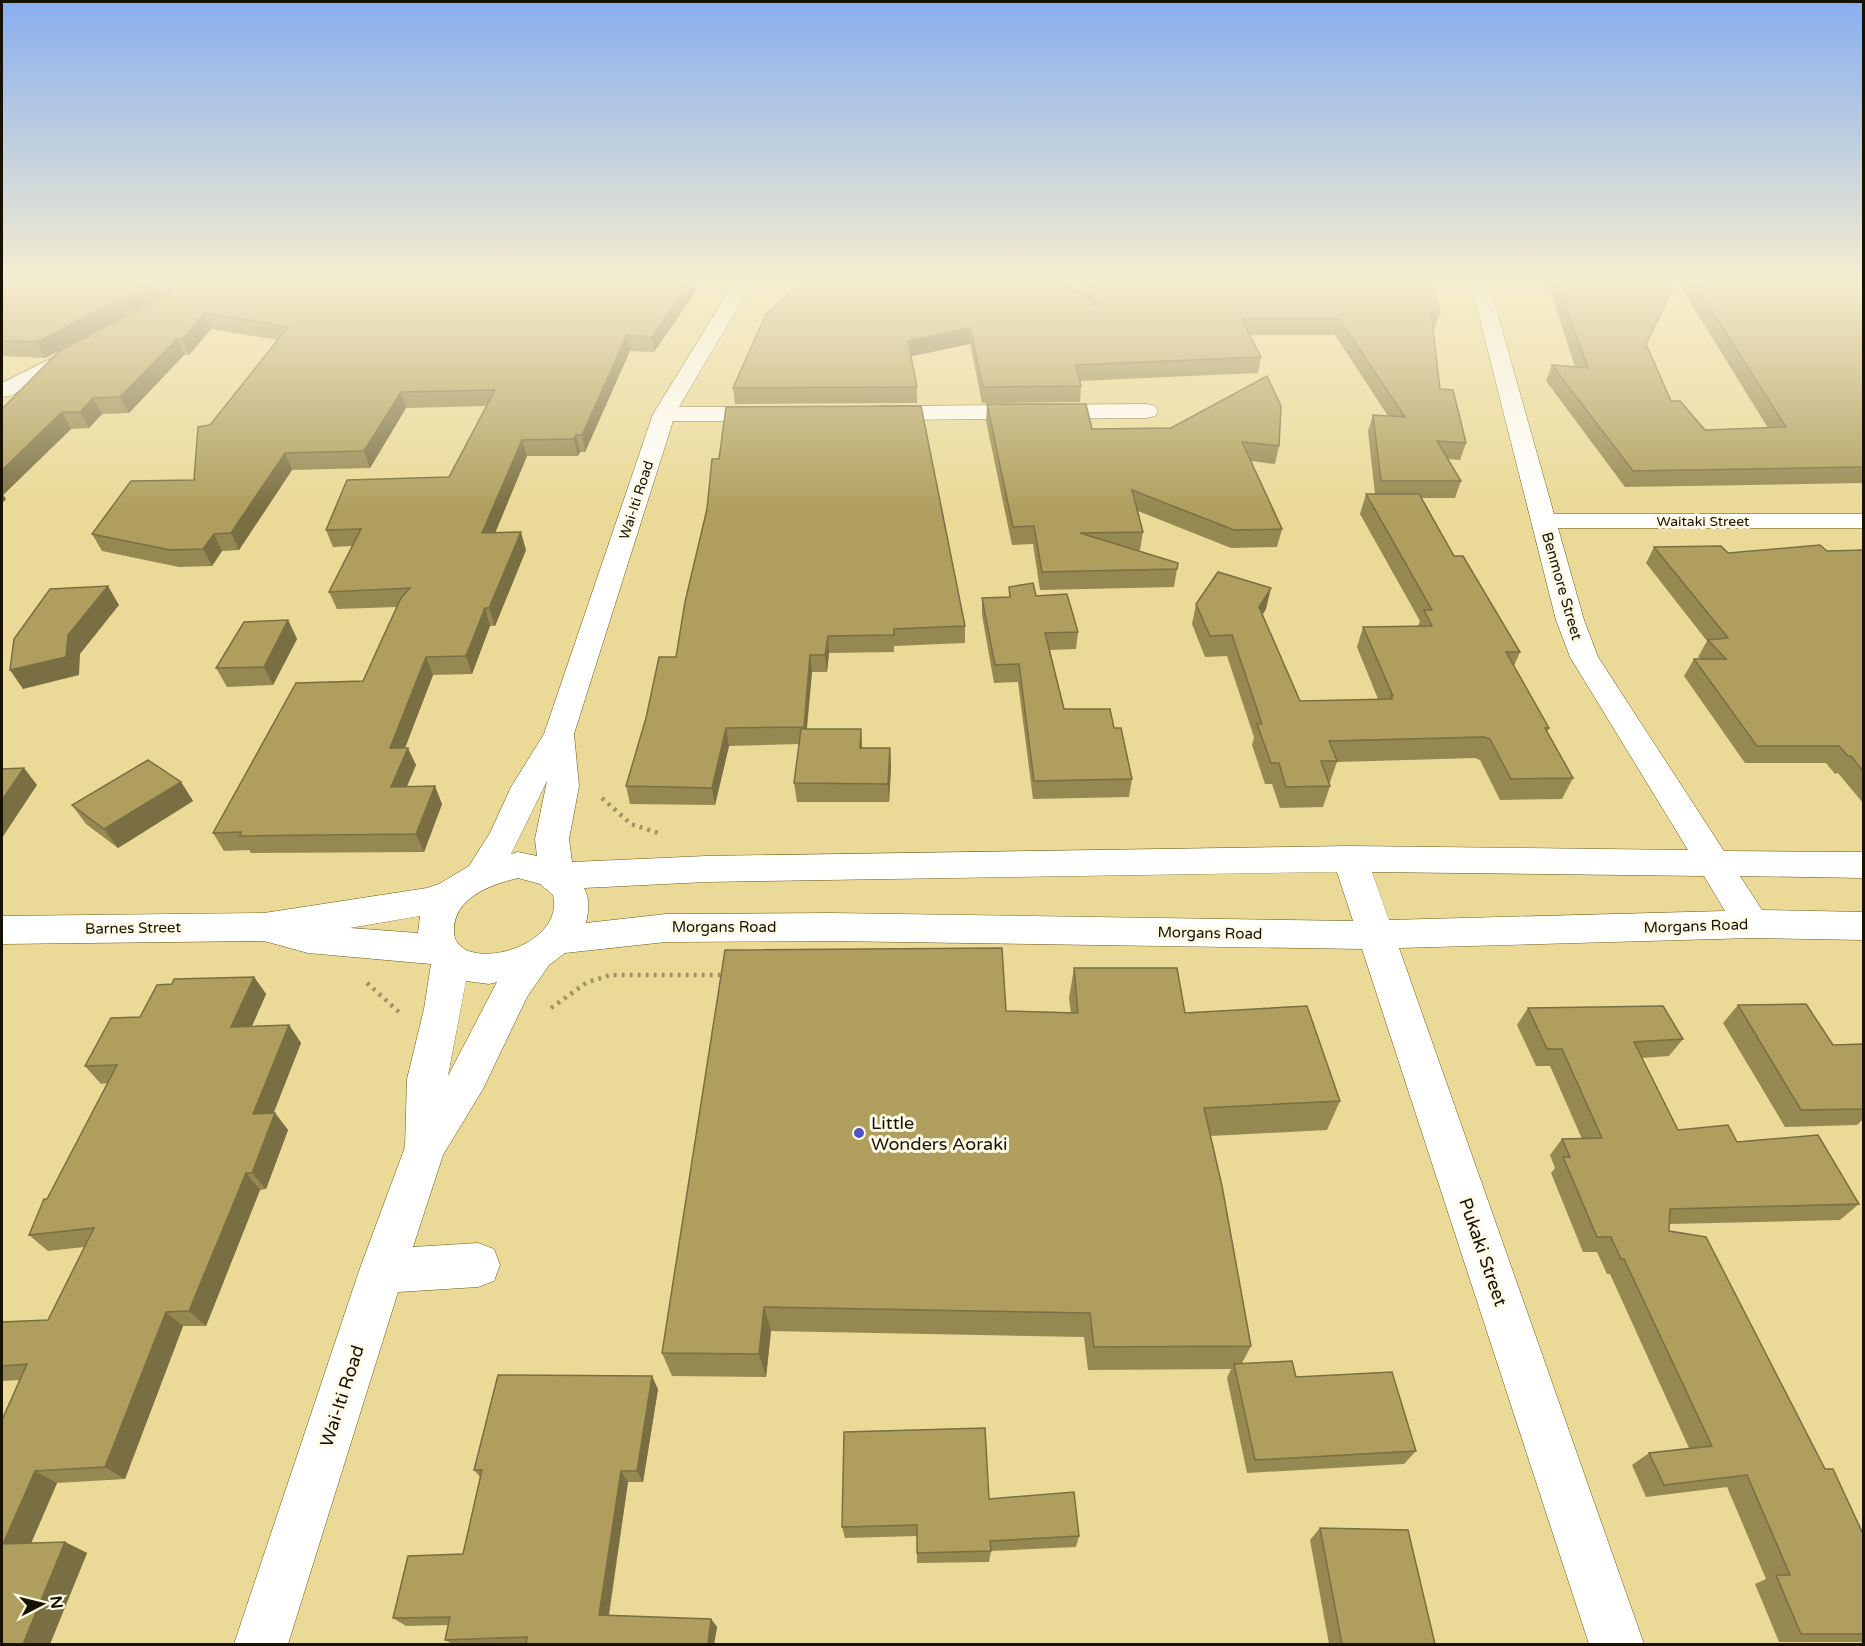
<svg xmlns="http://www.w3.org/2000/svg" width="1865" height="1646" font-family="'Varela Round',sans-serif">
<rect width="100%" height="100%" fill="#ead997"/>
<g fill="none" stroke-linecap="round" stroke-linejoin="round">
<defs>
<g id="minor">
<path d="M736 280H754L679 407H770L778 409 781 414 778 419 770 421H673L574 734 579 786 569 839 572 862 706 856 1350 846 1688 850 1570 657 1556 620 1470 280H1488L1554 514H1864V528H1558L1584 620 1598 657 1724 851 1864 852V878L1740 876 1762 910 1864 912V940L1752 938 1399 948 1644 1644H1589L1362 949 831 941 666 942 565 953 549 965 527 997 483 1089 443 1155 413 1247 478 1243 494 1249 500 1265 494 1281 478 1287 398 1292 288 1644H234L359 1271 405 1147 407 1079 424 1009 431 964 308 953 264 941 2 944V916L264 913 427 888 439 884 469 866 490 833 511 787 544 734 653 414ZM547 781 535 839 537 856 518 852 511 854ZM1337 872 1353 921 831 913 666 914 586 923C589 909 590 900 584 888L706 882ZM1372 872 1704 876 1725 911 1389 920ZM518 878 540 884 553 895C563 935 504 961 472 952 463 950 454 942 454 933 452 898 490 885 518 878ZM420 916 418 933 350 928ZM466 981 489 984 497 982 448 1076Z"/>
<polygon points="80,344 87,346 90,350 87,354 10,396 2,397 2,383"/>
<polygon points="1147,404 1155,406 1158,411 1155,416 1147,418 879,420 871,418 868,413 871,408 879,406"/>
</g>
</defs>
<!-- minor casing -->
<use href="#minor" stroke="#6a5a17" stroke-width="1"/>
<!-- path -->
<g stroke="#a19463" stroke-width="4.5" stroke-dasharray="3 5" stroke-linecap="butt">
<polyline points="602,798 631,824 658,833"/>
<polyline points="367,983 399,1012"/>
<polyline points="551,1008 586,983 610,975 720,975 726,972"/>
</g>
<!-- minor -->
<use href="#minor" fill="#fff" fill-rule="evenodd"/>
</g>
<!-- wall -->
<g fill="#968851" fill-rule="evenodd">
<polygon points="2,280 193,280 45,358 2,356"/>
<polygon points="196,280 699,280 696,291 654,352 630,351 585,452 580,452 578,456 527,456 495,533 526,550 495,626 490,626 472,674 433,675 405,748 416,765 407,786 442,804 424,852 251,853 249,850 224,851 213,833 363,681 397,607 337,609 329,592 352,546 333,547 326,530 449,477 486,406 406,408 370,468 292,470 239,550 222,551 212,566 179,567 102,551 92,534 194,480 210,425 278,340 211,329 189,355 184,355 129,413 102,414 89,428 71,429 3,495 6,499 2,503 2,409"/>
<polygon points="1079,280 1432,280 1440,313 1435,328 1433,328 1440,389 1466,443 1460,460 1448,459 1461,481 1455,498 1422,498 1454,556 1520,652 1514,666 1549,728 1547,732 1573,778 1562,799 1500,800 1480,760 1475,758 1337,762 1330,782 1329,782 1330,786 1323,807 1280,808 1272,784 1265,784 1252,745 1254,737 1227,656 1205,657 1192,624 1196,604 1266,609 1262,615 1300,701 1378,699 1357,647 1363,627 1418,626 1420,621 1360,514 1366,494 1375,494 1368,431 1373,415 1388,416 1335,335 1250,335 1261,357 1258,373 1080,381 1081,386 1080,402 982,403 970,344 911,356 917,387 917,403 735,404 733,388 799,286 799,281 1087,299"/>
<path d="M1540 280H1863V483L1625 487 1546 381 1552 365 1575 367 1548 284H1540ZM1677 281 1768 428 1705 430 1671 401 1646 344Z"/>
<polygon points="987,404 1092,429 1171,428 1279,446 1275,464 1251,461 1282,529 1277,547 1231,548 1138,511 1143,532 1140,550 1135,550 1178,563 1174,587 1040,590 1033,544 1012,545 986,421"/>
<polygon points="1654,547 1728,553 1863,550 1863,803 1838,773 1835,774 1826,763 1745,763 1684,676 1694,659 1701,659 1698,657 1707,641 1646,563"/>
<polygon points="1009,587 1036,596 1078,632 1076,649 1050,650 1064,709 1114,728 1132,779 1129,797 1033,799 1018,682 994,683 982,615 982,598 1009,597"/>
<polygon points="685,602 965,626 965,643 894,646 894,652 829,653 827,672 812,672 807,729 861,729 862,748 890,748 891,767 889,802 797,802 794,783 799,744 729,746 715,805 630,804 626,786 676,657"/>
<polygon points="288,620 297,639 273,685 227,687 216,668"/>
<polygon points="181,782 193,801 118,848 86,824 72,805"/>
<polygon points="1074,968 1185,1013 1340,1101 1327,1130 1210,1136 1251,1346 1242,1363 1296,1377 1416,1451 1404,1464 1247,1473 1227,1378 1231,1369 1088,1370 1084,1337 771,1331 766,1377 672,1376 662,1353 1006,1011 1071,1013 1069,998"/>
<polygon points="254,977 266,994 252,1026 289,1025 301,1043 273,1113 275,1113 288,1130 266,1189 260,1190 206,1326 183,1326 125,1479 57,1483 31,1543 65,1542 87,1553 50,1644 2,1644 20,1380 2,1381 2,1322 48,1320 84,1247 48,1251 29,1235 47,1199 108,1083 101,1084 85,1066 140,1017 172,984"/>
<polygon points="1738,1005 1833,1045 1863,1044 1863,1119 1857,1125 1785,1127 1723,1023"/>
<polygon points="1528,1008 1683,1039 1669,1056 1642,1058 1678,1130 1737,1142 1859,1204 1840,1220 1669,1224 1669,1231 1825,1469 1863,1534 1863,1642 1779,1642 1755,1584 1766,1579 1727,1487 1646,1497 1632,1465 1649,1453 1689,1448 1610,1274 1607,1274 1597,1252 1583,1252 1551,1173 1555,1168 1550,1155 1562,1139 1582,1139 1550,1066 1536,1066 1517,1025"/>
<polygon points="658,1389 643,1482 628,1482 609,1616 711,1619 717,1627 714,1644 452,1644 445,1640 448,1625 406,1626 393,1618 463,1554 480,1477 474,1470"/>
<polygon points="989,1499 1079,1536 1076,1547 991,1551 989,1562 917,1563 917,1536 845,1538 842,1527"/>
<polygon points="1320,1528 1435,1644 1329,1644 1310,1540"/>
</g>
<!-- shaded-wall -->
<g fill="#7a6f42">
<polygon points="158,280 193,280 45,358 37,342"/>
<polygon points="692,280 699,280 696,291 654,352 652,337"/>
<polygon points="205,313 211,329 189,355 182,339"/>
<polygon points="970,328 970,344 908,357 908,341"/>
<polygon points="627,335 630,351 585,452 582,435"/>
<polygon points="177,339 184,355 129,413 120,397"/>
<polygon points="401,392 406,408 370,468 364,451"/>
<polygon points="93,398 102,414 89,428 80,412"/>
<polygon points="62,412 71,429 3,495 6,499 2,503 2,470"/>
<polygon points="576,435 580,452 578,456 574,439"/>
<polygon points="522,440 527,456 488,550 482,533"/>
<polygon points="285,453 292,470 239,550 231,533"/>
<polygon points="521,532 526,550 495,626 489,608"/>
<polygon points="214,534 222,551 212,566 203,549"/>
<polygon points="108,586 119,605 80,654 79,675 23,689 10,670 68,635"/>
<polygon points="1271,588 1266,609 1254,628 1259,607"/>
<polygon points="485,608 490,626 472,674 466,656"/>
<polygon points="288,620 297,639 273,685 264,667"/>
<polygon points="828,636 829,653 827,672 825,655"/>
<polygon points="810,655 812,672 805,744 804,727"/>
<polygon points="426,657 433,675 398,766 390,748"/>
<polygon points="726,728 729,746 715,805 712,788"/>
<polygon points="861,729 862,748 860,748"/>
<polygon points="408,748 416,765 399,805 391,787"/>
<polygon points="890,748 891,767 889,802 888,784"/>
<polygon points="24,768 37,785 2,838 2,800"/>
<polygon points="181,782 193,801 118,848 104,829"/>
<polygon points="435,786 442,804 424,852 416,834"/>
<polygon points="254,977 266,994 244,1044 231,1027"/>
<polygon points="289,1025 301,1043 267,1130 253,1114"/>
<polygon points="275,1113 288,1130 266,1189 252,1173"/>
<polygon points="246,1173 260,1190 206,1326 189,1311"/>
<polygon points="764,1307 771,1331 766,1377 759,1354"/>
<polygon points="166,1312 183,1326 125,1479 105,1467"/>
<polygon points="652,1376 658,1389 643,1482 637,1471"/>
<polygon points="35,1471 57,1483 26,1555 3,1544"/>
<polygon points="621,1471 628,1482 607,1624 599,1615"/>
<polygon points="65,1542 87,1553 50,1644 23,1644"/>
<polygon points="711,1619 717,1627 714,1644 708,1644"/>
</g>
<!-- building -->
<g fill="#af9e5e" stroke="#7a6f42" stroke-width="1.5">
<polygon points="2,280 158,280 37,342 2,341"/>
<polygon points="196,280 692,280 652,337 627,335 582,435 576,435 574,439 522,440 482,533 521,532 489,608 485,608 466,656 426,657 390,748 408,748 391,787 435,786 416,834 240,836 241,832 213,833 296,683 363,681 401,598 410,588 329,592 361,529 326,530 347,480 449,477 495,390 401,392 364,451 285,453 231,533 214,534 203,549 170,550 92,534 131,481 194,480 198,427 210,425 288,327 205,313 182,339 177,339 120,397 93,398 80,412 62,412 2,470 2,409 58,352"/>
<polygon points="800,280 1064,280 1099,308 1087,280 1432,280 1440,313 1431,312 1440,389 1453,390 1466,443 1437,441 1461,481 1381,481 1373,415 1405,417 1339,319 1242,319 1261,357 1076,365 1081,386 983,387 970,328 908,341 917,387 733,388 766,314 804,281 799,281"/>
<polygon points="1556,280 1677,280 1646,344 1671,401 1680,401 1705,430 1786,427 1692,280 1863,280 1863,467 1633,471 1552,365 1588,368"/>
<polygon points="1267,376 1281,406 1279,446 1242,442 1282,529 1234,530 1132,490 1143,532 1080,533 1178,563 1177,569 1042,572 1034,526 1013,527 987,404 1086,404 1092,429 1171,428"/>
<polygon points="921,406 965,626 894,629 894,635 828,636 825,655 810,655 804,727 726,728 712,788 626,786 646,718 659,657 676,657 685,602 707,509 712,459 719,459 726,407"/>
<polygon points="1366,494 1419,494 1454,556 1463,556 1520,652 1506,652 1549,728 1545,728 1573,778 1511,779 1490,739 1484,737 1329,741 1337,761 1321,761 1330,786 1286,787 1279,763 1271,763 1257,724 1262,724 1232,635 1210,636 1196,604 1218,572 1271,588 1259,607 1300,701 1392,699 1391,696 1393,696 1363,627 1432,626 1424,610 1432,610"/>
<polygon points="1820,545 1827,551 1863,550 1863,771 1851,756 1848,756 1839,746 1757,746 1694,659 1726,659 1708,640 1728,638 1654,547 1721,546 1728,553"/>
<polygon points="1033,583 1036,596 1067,594 1078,632 1045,633 1064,709 1110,709 1114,728 1121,728 1132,779 1034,781 1019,664 995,665 982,598 1010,597 1009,587"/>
<polygon points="108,586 68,635 66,657 10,670 14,639 50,589"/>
<polygon points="288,620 264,667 216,668 244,622"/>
<polygon points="801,729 861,729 860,748 890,748 888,784 794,783"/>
<polygon points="148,760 181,782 104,829 72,805"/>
<polygon points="24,768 2,800 2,769"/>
<polygon points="1002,948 1006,1011 1078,1013 1074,968 1177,968 1185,1013 1307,1006 1340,1101 1204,1108 1222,1186 1251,1346 1094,1347 1090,1313 764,1307 759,1354 662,1353 725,950"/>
<polygon points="254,977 231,1027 289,1025 253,1114 275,1113 252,1173 246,1173 189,1311 166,1312 105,1467 35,1471 3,1544 65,1542 23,1644 2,1644 2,1420 27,1364 2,1366 2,1322 48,1320 94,1228 29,1235 44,1199 47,1199 117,1065 85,1066 111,1018 140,1017 157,985 172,984 174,979"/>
<polygon points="1806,1004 1833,1045 1863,1044 1863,1109 1801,1110 1738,1005"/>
<polygon points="1663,1006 1683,1039 1634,1042 1678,1130 1728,1125 1737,1142 1818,1135 1859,1204 1670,1209 1669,1231 1706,1237 1825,1469 1833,1469 1863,1534 1863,1634 1801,1634 1776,1575 1790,1575 1747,1475 1664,1485 1649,1453 1712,1446 1624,1259 1621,1259 1611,1237 1597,1237 1563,1157 1570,1157 1562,1139 1602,1138 1562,1049 1547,1049 1528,1008"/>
<polygon points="1292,1361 1296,1377 1392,1372 1416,1451 1255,1460 1234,1364"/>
<polygon points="498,1375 652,1376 637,1471 621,1471 599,1615 711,1619 708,1644 526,1644 527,1637 445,1640 450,1617 393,1618 408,1556 463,1554 482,1470 474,1470"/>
<polygon points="985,1428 989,1499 1074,1492 1079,1536 990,1541 991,1551 917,1553 917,1525 842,1527 844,1432"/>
<polygon points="1320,1528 1408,1530 1435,1644 1342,1644"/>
</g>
<!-- sky -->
<linearGradient id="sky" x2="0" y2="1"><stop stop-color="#87aeef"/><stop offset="0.55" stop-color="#f6eed0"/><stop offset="1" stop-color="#f6eed0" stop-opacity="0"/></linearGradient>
<rect width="1865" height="510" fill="url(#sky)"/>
<!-- markers -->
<circle fill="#4c53c9" stroke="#fffae7" stroke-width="2" cx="859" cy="1133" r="6"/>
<g text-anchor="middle" stroke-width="6" stroke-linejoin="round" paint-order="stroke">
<!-- far-street labels -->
<g font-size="14" fill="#171100" stroke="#fffae7">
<text transform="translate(636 500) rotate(-72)" y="5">Wai-Iti Road</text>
<text x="1703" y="526">Waitaki Street</text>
</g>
<!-- street labels -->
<g font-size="15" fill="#171100" stroke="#fffae7">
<text transform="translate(1562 586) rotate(74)" y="5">Benmore Street</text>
<text transform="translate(1696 926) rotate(-2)" y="5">Morgans Road</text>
<text x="724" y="932">Morgans Road</text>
<text transform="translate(133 928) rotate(-1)" y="5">Barnes Street</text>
<text transform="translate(1210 933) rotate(1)" y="5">Morgans Road</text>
</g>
<!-- near-poi labels -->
<g font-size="18" fill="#171100" stroke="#fffae7" text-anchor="start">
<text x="871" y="1129">Little<tspan x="871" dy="21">Wonders Aoraki</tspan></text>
</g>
<!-- near-street labels -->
<g font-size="18" fill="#171100" stroke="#fffae7">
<text transform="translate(1483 1252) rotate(71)" y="6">Pukaki Street</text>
<text transform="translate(342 1396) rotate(-72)" y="6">Wai-Iti Road</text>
</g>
</g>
<!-- border -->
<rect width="1865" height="1646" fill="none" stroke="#171100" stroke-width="6"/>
<!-- north arrow -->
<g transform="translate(42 1604) rotate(83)" stroke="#fffae7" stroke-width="4.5" paint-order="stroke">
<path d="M0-4.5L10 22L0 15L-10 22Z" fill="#171100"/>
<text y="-9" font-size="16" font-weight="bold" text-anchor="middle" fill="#171100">N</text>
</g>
</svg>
